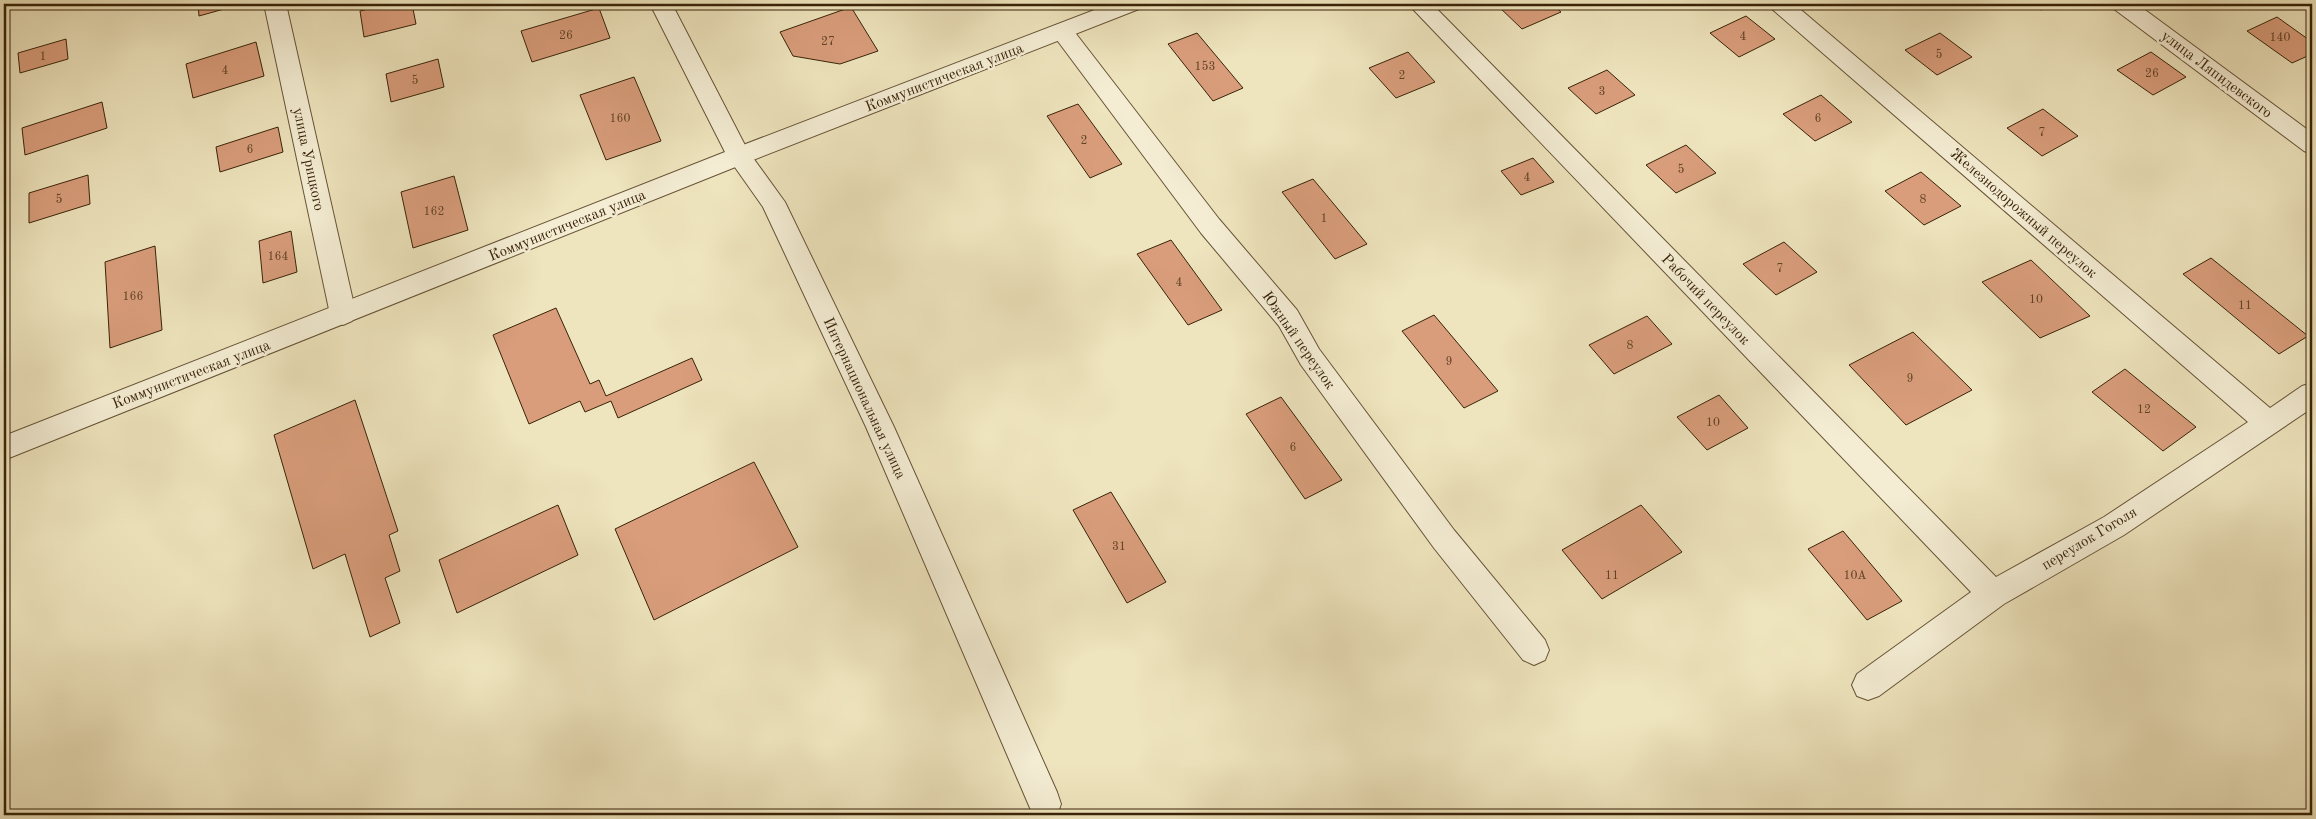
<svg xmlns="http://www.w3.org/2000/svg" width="2316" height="819" font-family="'Old Standard TT',serif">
<rect width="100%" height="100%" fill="#eee4bd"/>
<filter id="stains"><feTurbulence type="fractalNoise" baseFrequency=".004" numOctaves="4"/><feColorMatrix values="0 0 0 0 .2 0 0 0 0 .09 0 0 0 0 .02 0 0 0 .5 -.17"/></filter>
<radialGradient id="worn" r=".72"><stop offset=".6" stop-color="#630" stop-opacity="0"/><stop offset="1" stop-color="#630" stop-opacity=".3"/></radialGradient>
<!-- building -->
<g fill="#d99d7b" stroke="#382308">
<polygon points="198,4 242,4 199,16"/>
<polygon points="388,4 412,4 416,24 364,37 360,11"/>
<polygon points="1501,4 1552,4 1561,12 1522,29 1497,5"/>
<polygon points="2032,4 2053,4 2041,10"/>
<polygon points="851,7 878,51 840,64 793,56 780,32"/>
<polygon points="599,8 610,38 532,62 521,31"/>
<polygon points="1746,16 1775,39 1739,57 1710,33"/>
<polygon points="2277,17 2312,42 2312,54 2292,63 2247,31"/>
<polygon points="1197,33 1243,88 1213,101 1168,44"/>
<polygon points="1940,33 1972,57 1937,75 1905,50"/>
<polygon points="66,39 68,59 20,73 18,53"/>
<polygon points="256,42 264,76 193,98 186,64"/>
<polygon points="1408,52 1435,82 1396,98 1369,68"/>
<polygon points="2151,52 2186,77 2153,95 2117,70"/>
<polygon points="438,59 444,87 391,102 386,74"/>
<polygon points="1607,70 1635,95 1596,114 1568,88"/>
<polygon points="634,77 661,141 606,160 580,95"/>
<polygon points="1821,95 1852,122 1815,141 1783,114"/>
<polygon points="102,102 107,128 25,155 22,128"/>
<polygon points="1078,104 1122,164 1090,178 1047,116"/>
<polygon points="2043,109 2078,136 2042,156 2007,128"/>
<polygon points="278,127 283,152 220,172 216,147"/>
<polygon points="1686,145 1716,173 1676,193 1646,165"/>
<polygon points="1533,158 1554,182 1521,195 1501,171"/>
<polygon points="1921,172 1961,206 1924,225 1885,191"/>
<polygon points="88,175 90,204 29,223 29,193"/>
<polygon points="454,176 468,230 413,248 401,192"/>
<polygon points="1313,179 1367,244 1335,259 1282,192"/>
<polygon points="291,231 297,272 263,283 259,241"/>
<polygon points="1171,240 1222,310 1188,325 1137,254"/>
<polygon points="1784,242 1817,272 1776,295 1743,264"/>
<polygon points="155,246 162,330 110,348 105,262"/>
<polygon points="2211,258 2308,336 2279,354 2183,274"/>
<polygon points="2031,260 2090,316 2040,338 1982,282"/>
<polygon points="556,308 590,384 599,380 606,396 692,358 702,380 618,418 611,401 585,412 580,401 529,424 493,335"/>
<polygon points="1434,315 1498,391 1464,408 1402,331"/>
<polygon points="1647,316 1672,344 1614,374 1589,345"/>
<polygon points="1913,332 1972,390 1906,425 1849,365"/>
<polygon points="2125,369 2196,427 2163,451 2092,392"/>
<polygon points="1719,395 1748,428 1707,450 1677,417"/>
<polygon points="1281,397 1342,480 1305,499 1246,414"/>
<polygon points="355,400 398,531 389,535 400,571 385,578 400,623 370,637 345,554 313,569 274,435"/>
<polygon points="754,462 798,547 654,620 615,529"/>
<polygon points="1111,492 1166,582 1127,603 1073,510"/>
<polygon points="558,505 578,555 457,613 439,560"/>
<polygon points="1641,505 1682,552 1602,599 1562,550"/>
<polygon points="1843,531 1902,601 1867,620 1808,549"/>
</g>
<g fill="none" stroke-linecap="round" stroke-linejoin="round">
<defs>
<g id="minor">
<polygon points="264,4 286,4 356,314 352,321 343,325 334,321 330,314"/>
<polygon points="650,4 672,4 748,151 785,202 894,427 1057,792 1061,804 1057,815 1033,815 866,427 763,207 727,156"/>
<polygon points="1408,4 1432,4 1996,577 2104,517 2248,422 1772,9 1769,4 1794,4 2270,408 2302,386 2312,383 2312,408 2124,535 2004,604 1879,696 1868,700 1857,696 1852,685 1857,674 1971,592"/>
<polygon points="2111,4 2137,4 2312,133 2312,154 2304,151 2114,9"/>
<polygon points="1062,23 1070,26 1219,219 1297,310 1319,349 1454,530 1545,640 1549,650 1545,660 1534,665 1523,660 1434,548 1301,365 1279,326 1201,233 1054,36 1051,31 1054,26"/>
</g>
<polygon id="tertiary" points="1110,4 1142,4 1139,9 748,162 4,460 4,436 730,150"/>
</defs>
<!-- minor casing -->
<use href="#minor" stroke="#665335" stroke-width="2"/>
<!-- tertiary casing -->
<use href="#tertiary" stroke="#665335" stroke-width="2"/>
<!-- minor -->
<use href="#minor" fill="#f4edd4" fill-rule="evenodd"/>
<!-- tertiary -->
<use href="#tertiary" fill="#f4edd4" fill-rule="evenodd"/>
</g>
<g text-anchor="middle" stroke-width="5" stroke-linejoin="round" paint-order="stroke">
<!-- number labels -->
<g font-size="12" fill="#604225">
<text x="566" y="39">26</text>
<text x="1743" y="40">4</text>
<text x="2280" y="41">140</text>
<text x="828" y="45">27</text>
<text x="1939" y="58">5</text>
<text x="43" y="60">1</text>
<text x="1205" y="70">153</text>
<text x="225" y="74">4</text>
<text x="2152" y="77">26</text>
<text x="1402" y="79">2</text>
<text x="415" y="84">5</text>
<text x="1602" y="95">3</text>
<text x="620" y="122">160</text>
<text x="1818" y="122">6</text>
<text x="2042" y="136">7</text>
<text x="1084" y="144">2</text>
<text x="250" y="153">6</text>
<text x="1681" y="173">5</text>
<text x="1527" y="181">4</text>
<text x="59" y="203">5</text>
<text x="1923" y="203">8</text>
<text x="434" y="215">162</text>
<text x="1324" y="222">1</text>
<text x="278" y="260">164</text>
<text x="1780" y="272">7</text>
<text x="1179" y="286">4</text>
<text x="133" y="300">166</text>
<text x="2036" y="303">10</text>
<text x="2245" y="309">11</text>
<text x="1630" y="349">8</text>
<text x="1449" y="365">9</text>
<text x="1910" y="382">9</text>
<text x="2144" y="413">12</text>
<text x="1713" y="426">10</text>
<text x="1293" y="451">6</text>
<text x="1119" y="550">31</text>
<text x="1612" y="579">11</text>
<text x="1855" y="579">10А</text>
</g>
<!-- street labels -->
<g font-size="15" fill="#382308" stroke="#f4edd4">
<text transform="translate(2217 74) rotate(37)" y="5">улица Ляпидевского</text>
<text transform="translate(944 77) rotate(-21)" y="5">Коммунистическая улица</text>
<text transform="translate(309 159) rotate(78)" y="5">улица Урицкого</text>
<text transform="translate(2024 213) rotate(41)" y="5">Железнодорожный переулок</text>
<text transform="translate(567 225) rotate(-22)" y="5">Коммунистическая улица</text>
<text transform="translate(1706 299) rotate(46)" y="5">Рабочий переулок</text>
<text transform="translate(1299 340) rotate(55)" y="5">Южный переулок</text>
<text transform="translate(191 374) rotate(-21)" y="5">Коммунистическая улица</text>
<text transform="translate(865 398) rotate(65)" y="5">Интернациональная улица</text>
<text transform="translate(2089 538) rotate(-31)" y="5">переулок Гоголя</text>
</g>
</g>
<!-- margin -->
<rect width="2316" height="819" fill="none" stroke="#eee4bd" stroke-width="20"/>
<rect x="5" y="5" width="2306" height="809" fill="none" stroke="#382308" stroke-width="2.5"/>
<rect x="10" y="10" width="2296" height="799" fill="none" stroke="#382308"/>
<rect width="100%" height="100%" filter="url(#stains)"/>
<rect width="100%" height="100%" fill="url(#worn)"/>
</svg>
